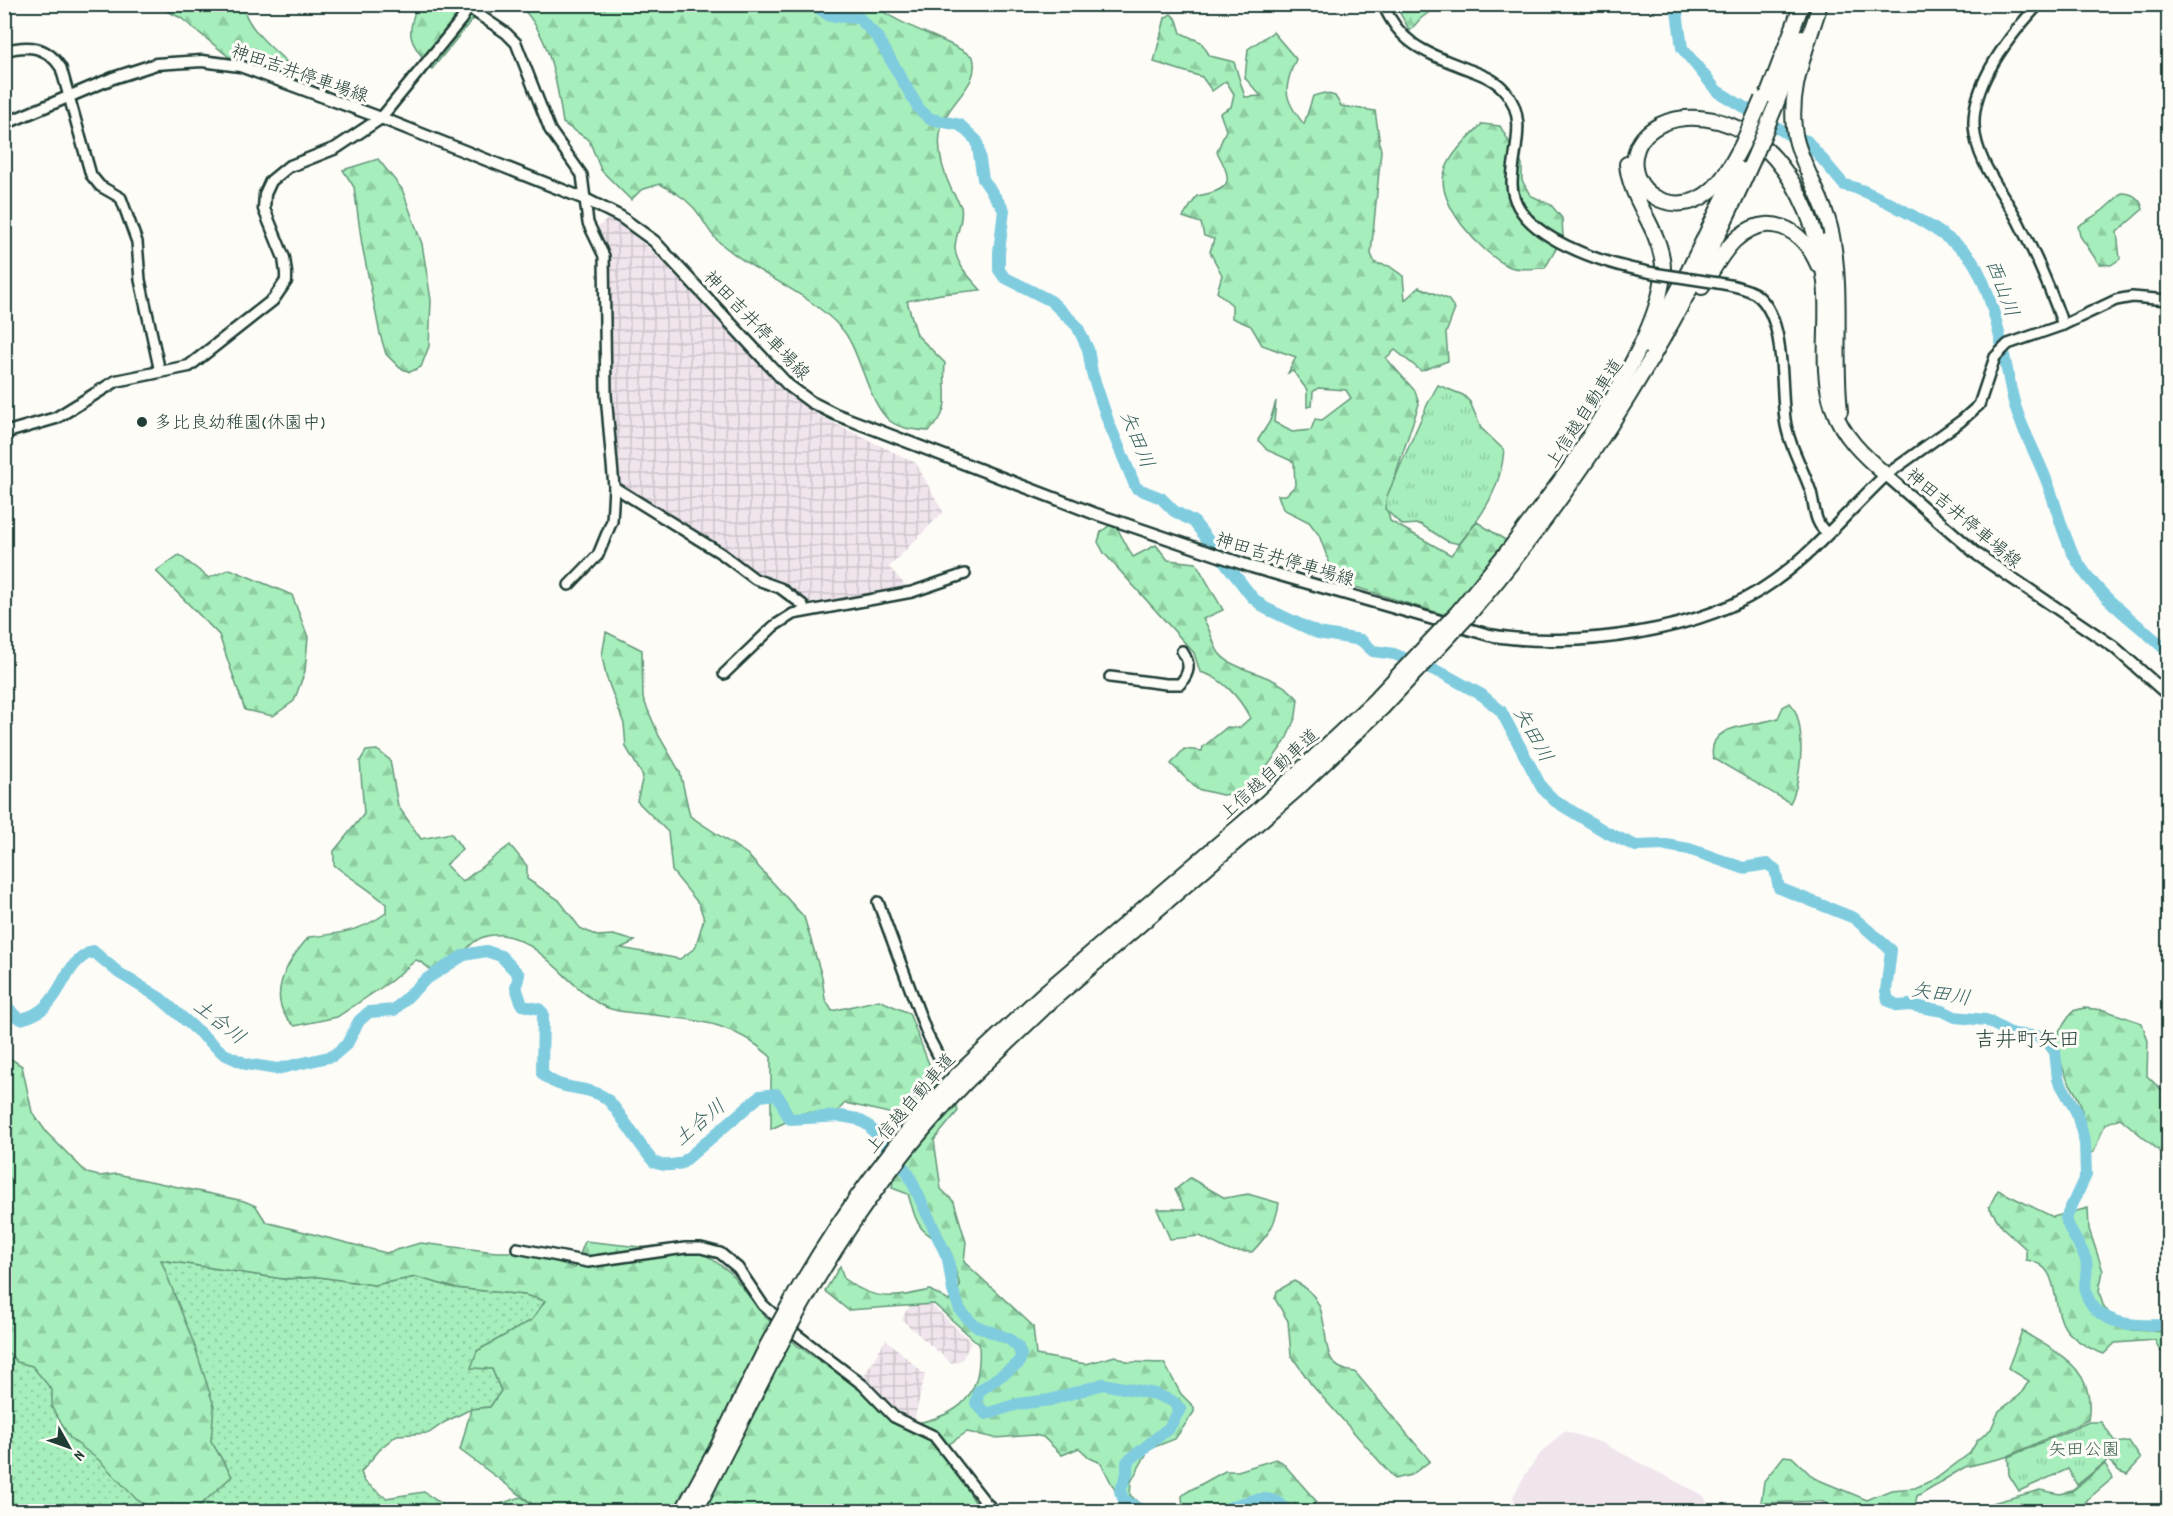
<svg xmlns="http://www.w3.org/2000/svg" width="2173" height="1516" font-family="Dekko,'Klee One',sans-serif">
<defs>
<pattern id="industrial-grid" width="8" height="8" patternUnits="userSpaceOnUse" patternTransform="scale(1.5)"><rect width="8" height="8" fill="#f0e4ed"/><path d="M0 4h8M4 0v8" fill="none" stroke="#cdc4cc"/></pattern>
<pattern id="grass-dots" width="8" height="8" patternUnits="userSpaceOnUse" patternTransform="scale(1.5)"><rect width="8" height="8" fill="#a6eebb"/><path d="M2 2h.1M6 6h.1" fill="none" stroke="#8ecda1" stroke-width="1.8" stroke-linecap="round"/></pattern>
<pattern id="forest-firs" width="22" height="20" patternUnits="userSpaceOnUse" patternTransform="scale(1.5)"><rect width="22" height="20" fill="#a6eebb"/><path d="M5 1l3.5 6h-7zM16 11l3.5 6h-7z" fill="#8ecda1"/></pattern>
<pattern id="park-tufts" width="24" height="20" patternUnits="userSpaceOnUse" patternTransform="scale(1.5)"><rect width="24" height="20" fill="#a6eebb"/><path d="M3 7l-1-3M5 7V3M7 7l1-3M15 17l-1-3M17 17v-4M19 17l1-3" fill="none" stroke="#8ecda1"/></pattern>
</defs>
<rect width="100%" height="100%" fill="#fdfcf7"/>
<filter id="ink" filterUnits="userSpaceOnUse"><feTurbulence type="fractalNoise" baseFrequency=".0167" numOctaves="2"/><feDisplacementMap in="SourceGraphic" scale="12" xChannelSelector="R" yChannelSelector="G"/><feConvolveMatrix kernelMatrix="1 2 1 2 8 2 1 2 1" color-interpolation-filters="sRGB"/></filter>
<g filter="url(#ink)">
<!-- built -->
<polygon fill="#f0e4ed" points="1565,1431 1602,1443 1704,1496 1707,1502 1701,1511 1517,1511 1513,1497 1525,1475 1540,1454"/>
<!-- industrial -->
<g fill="url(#industrial-grid)">
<polygon points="608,219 623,227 651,250 778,384 799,402 821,417 916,463 943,512 889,567 907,587 809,603 783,584 757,574 726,551 621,485 610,396 610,260 598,227"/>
<polygon points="923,1297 971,1342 962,1360 951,1363 902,1320 906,1311"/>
<polygon points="886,1339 925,1375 914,1421 886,1403 876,1389 862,1379"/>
</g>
<!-- grass -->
<polygon fill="url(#grass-dots)" stroke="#629678" stroke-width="1.5" points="161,1260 283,1279 319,1277 374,1285 416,1277 455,1288 525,1295 546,1301 532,1320 477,1351 492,1369 501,1391 490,1407 471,1409 445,1422 429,1433 397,1435 382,1447 361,1472 364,1481 386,1498 424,1492 443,1505 494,1506 521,1497 542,1511 5,1512 5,1353"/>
<!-- forest -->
<g fill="url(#forest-firs)" stroke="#629678" stroke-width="1.5">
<path d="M155 5H242C249 30 270 46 289 64L252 57H229L181 18Z"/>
<path d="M417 5H497L471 21 432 69C410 41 405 39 417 5Z"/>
<path d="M519 5H874C903 28 942 36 973 57 981 86 948 100 941 129 936 150 943 172 952 191 955 196 959 202 961 207 964 221 955 235 955 248 956 265 971 279 981 290L941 294 907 301 917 335 945 363C942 393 954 409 929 431 916 430 900 429 890 421 867 402 860 348 841 328 806 290 756 275 718 241 708 232 703 218 694 208 684 197 673 191 660 184L641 190 631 200 601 170 589 140 563 123C557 83 550 34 519 5Z"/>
<polygon points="1398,5 1398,4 1439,5 1420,19 1410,31 1396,6"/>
<path d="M1171 14 1177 20 1181 33 1201 42 1210 56 1234 62 1245 97 1261 96 1245 78 1248 49 1273 32 1296 59C1283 88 1283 99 1304 124L1313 96 1324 93 1335 96 1341 106 1375 111 1381 151 1371 254 1375 263 1389 266 1403 276 1405 300 1419 287 1448 299 1455 309 1446 333 1448 361 1421 371 1395 350 1386 358 1415 391 1419 404 1393 482 1387 507 1390 521 1451 555 1477 522 1507 541 1448 616 1336 581 1319 535 1309 522 1283 509 1278 495H1286L1295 486 1294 462 1267 450 1258 440 1270 421 1276 401 1274 422 1292 432 1311 430 1315 419 1322 420 1351 398 1346 390 1318 388 1313 392 1312 406 1307 407V390L1293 371 1288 373 1296 357 1262 345 1251 326 1232 318V305L1217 292 1222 275 1210 252 1214 239 1204 236 1201 223 1183 217 1197 196C1233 190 1233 181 1217 152L1226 130 1220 113 1231 107 1234 94 1226 81 1212 91 1202 77 1154 62 1165 18Z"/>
<path d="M1482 124 1500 126 1522 164V180L1530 195 1551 205 1562 218 1563 237 1545 268C1534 268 1517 271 1508 266 1482 254 1433 201 1445 171 1451 153 1469 137 1482 124Z"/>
<polygon points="378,159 402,189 422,244 431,300 429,346 421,367 410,372 400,368 386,354 380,334 362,245 354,187 343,170"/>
<path d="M2122 193C2133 193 2140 198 2143 209L2117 232 2120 259 2111 265 2099 264 2080 236 2078 226 2102 211Z"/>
<path d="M1111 524 1116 526 1133 557 1156 545 1168 560 1196 563 1223 610 1203 619C1211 629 1212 643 1219 653 1234 673 1275 671 1298 699L1296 716 1285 742 1253 786 1239 793 1222 795 1197 789 1171 764 1184 749 1202 751 1203 747 1227 727 1239 728 1250 718C1240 698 1222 677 1200 672L1194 653 1104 553 1098 542 1101 532Z"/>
<polygon points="179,555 209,578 230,569 292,595 308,637 305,671 294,701 273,716 245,710 219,635 156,571"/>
<path d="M606 632 642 650 643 698 659 736 680 772 690 816 747 854 804 917 822 977 825 999 832 1011 879 1000 909 1013 929 1064 941 1081 906 1117 845 1103 835 1114 807 1112 771 1129V1057C732 1021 696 1020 645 1014 630 1012 616 1013 601 1005 568 987 534 931 493 935 466 937 462 963 441 975 430 972 426 963 416 960L391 981 337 1017 295 1026C263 1000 287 961 309 937 338 934 362 931 386 913V904C370 889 351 879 334 865V851L364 814 360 761 366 751 377 750 390 760 398 806 421 839 451 833 462 849 446 865 462 882 510 845 527 866V879L559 900 580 928 597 936 613 935 635 941 621 948 680 959 695 948 704 919 699 904 672 871 668 832 637 801 643 776 626 747 624 724 606 676 602 656Z"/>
<path d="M1790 703C1807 722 1802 782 1790 803L1713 758C1706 722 1755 727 1778 718L1783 707Z"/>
<path d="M2084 1008 2104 1010 2142 1023 2148 1041 2147 1076 2168 1096V1158L2120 1118 2105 1124 2094 1152 2088 1154C2074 1143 2084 1126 2082 1111 2080 1095 2070 1087 2065 1074 2060 1062 2058 1049 2055 1037L2073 1011Z"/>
<path d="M5 1055 22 1066 32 1112 47 1133 87 1173 99 1176 117 1174 244 1201 256 1206 266 1222 386 1253 420 1243 496 1252H529L575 1268 585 1241 705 1254 731 1273 764 1316 798 1346 866 1393 901 1426C954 1418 983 1403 979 1344L934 1304 848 1310 825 1291 840 1266 844 1279C875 1302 894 1298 930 1290L949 1301 960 1286 948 1246C917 1230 918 1227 908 1194L892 1188 894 1173 956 1106 958 1111 934 1140 941 1189 954 1202 966 1242 964 1262 1033 1326 1036 1355 1086 1364 1115 1356 1128 1362 1164 1363 1181 1394 1194 1407V1412L1175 1439 1149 1449 1131 1482 1130 1495 1142 1506 1157 1511H1129L1124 1508 1101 1463 1090 1458 1079 1448 1062 1455 1043 1437 1034 1435 995 1438 967 1432 949 1444 943 1452 981 1511 723 1512 708 1507 704 1512 542 1511 460 1450 471 1409 490 1407 501 1391 492 1369 471 1368 477 1351 532 1320 545 1301 525 1295 455 1288 416 1277 374 1285 319 1277 283 1279 161 1260 194 1344 214 1406 211 1441 232 1476 194 1511H156L137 1500 100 1461 70 1438 52 1408V1390L32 1366 17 1362 8 1352 5 1353Z"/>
<path d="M1190 1178 1225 1198 1248 1194 1279 1203C1276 1225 1267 1236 1252 1252L1230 1251 1200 1236 1170 1239 1157 1209H1185L1175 1190Z"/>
<path d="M1998 1190 2053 1217 2088 1208 2089 1229 2103 1271 2099 1291 2103 1305 2118 1326 2132 1330 2168 1332V1353L2160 1351 2155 1340 2115 1343 2104 1354C2090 1349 2074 1340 2065 1328 2049 1303 2063 1265 2026 1260V1249L2002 1227 1989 1207Z"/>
<path d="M1294 1281C1347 1305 1304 1368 1355 1372L1430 1461 1411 1475 1395 1479 1311 1384 1291 1355 1288 1321 1275 1299 1277 1291Z"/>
<path d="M2022 1331C2059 1354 2097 1369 2088 1420L2006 1457 1965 1467 1917 1496 1914 1511H1843L1821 1501 1761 1503 1764 1481 1784 1456 1792 1457 1814 1478 1867 1500 1891 1490 1915 1488 1937 1478 1970 1453 1977 1441 1991 1429 1999 1411 2020 1395 2029 1381 2008 1368Z"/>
<polygon points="1276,1459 1282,1462 1316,1501 1312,1511 1170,1511 1183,1509 1182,1496 1187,1492 1225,1471 1238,1471"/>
<polygon points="2105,1464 2113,1478 2088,1499 2078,1511 1963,1511 2040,1490 2060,1494 2072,1491"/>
</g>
<!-- park -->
<g fill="url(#park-tufts)" stroke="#629678" stroke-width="1.5">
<path d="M1438 385 1463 395 1470 402 1481 428 1504 450C1501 488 1483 515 1459 544L1447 541 1420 524 1402 525 1385 509 1387 496 1428 403Z"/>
<polygon points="2089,1422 2101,1422 2117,1443 2129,1441 2141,1459 2127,1474 2119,1471 2108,1460 2077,1485 2068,1469 2019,1491 2009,1475 2008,1457"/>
</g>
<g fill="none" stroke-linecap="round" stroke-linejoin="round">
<!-- river -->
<g stroke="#80ccdf" stroke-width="12">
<path d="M813 4 830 16 859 18 878 38 919 109 930 119 960 125 977 141 983 179 1004 210 999 252V270L1004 277 1051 301 1077 326 1088 349 1092 373 1108 421 1136 488 1161 498 1174 511 1194 522 1252 597 1265 608 1318 633 1361 640 1373 651 1394 654 1444 674 1482 695 1501 711 1542 788 1555 801 1606 832 1636 846 1666 845 1689 849 1743 868 1767 864 1775 869 1779 888 1854 918 1891 950 1886 991 1888 1000 1898 1006 1909 1005 1943 1011 1955 1017 1986 1020 2012 1034 2044 1037 2055 1052 2058 1079 2076 1111 2085 1143 2086 1175 2066 1218C2069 1233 2081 1245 2086 1260 2089 1272 2082 1285 2087 1296 2100 1328 2141 1326 2168 1325"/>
<path d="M1676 4 1682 48 1717 91 1791 136 1807 141 1844 185C1871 189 1956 237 1972 260 1993 292 2004 356 2012 394 2019 426 2038 456 2049 487 2058 511 2063 537 2076 559 2097 597 2138 623 2168 652"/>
<path d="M4 1002 14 1015 21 1019C65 1009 57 966 93 951L119 973 160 998 224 1054 246 1064 277 1069 333 1056 347 1044 359 1021 369 1012 394 1010 425 980 464 955 486 951 501 956 519 975 516 987 522 1005 539 1009 543 1013 542 1073C560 1094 592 1083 610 1102 619 1112 650 1160 654 1162 664 1167 672 1165 682 1163L760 1096 776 1094C784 1102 783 1111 790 1119L841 1116 857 1119 868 1125 908 1173 948 1259 953 1291 960 1310 974 1325 1009 1339 1018 1347 1021 1355 1019 1363 979 1391 976 1403 986 1414 1018 1404 1050 1400 1103 1384 1155 1394 1172 1401 1180 1409 1169 1428 1127 1462V1474L1120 1491 1124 1500 1144 1512"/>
<path d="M1219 1512C1242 1503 1271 1488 1288 1512"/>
</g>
<defs>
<g id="minor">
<path d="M1383 4C1401 47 1430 54 1470 70 1483 75 1496 80 1505 91 1529 119 1512 152 1512 184 1513 238 1609 265 1653 273"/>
<path d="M2039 4C2011 34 1972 83 1974 126 1976 161 2002 191 2018 221 2035 254 2051 290 2063 325"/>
<polyline points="469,8 506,33 516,43 550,130 582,175 588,223 604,256 606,395 614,487 612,521 598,555 569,585"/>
<path d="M4 51C29 44 47 46 61 68L91 175 100 186 121 198 137 242 140 280 160 372"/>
<polyline points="381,118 461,20 471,4"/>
<path d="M1718 283C1731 285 1743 287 1754 293 1787 314 1780 384 1785 419 1788 444 1803 468 1811 492 1815 507 1814 525 1828 533"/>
<polyline points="1886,475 1961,421 1979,405 1995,357 2008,344 2063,325 2116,300 2132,297 2168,300"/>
<polyline points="614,487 722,554 755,579 780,588 803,605 804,611"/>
<polyline points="724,674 774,626 793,614 912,592 965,574"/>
<path d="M1110 677 1166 684H1180C1190 672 1191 664 1182 651"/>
<polyline points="878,902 927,1034 941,1061"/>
<polyline points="517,1248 588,1262 685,1248 701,1248 720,1253 738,1268 763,1305 796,1334 863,1385 894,1417 934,1436 986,1503 996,1512"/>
</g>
<g id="major">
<path d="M4 124 113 78 156 64 202 61 240 66 381 118 585 199 621 217 654 241 788 385 811 402 835 414 1093 513 1252 567 1489 635C1573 650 1704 632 1774 581 1816 551 1849 510 1886 475L1978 555 2114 647 2168 695"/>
<polyline points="4,433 56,418 116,381 189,366 273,300 286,281 286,273 284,258 264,209 265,194 271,181 288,167 336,148 381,118"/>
</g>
<g id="highway">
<path d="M1820 4C1807 47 1784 98 1797 143 1807 177 1828 206 1833 242 1842 298 1834 355 1840 411"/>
<polyline points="1765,102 1802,4"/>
<polyline points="1775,107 1802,37"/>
<path d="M1742 145C1731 165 1721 187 1700 198 1670 214 1630 193 1635 156 1639 132 1663 120 1685 118 1772 113 1817 209 1825 282 1830 323 1819 368 1833 408 1843 437 1864 456 1886 475"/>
<polyline points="1826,241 1836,276"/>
<path d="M1702 287C1712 272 1721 254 1734 241 1767 209 1802 228 1818 265"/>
<polyline points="1648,346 1689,270 1738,168"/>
<path d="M1565 476C1594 427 1673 314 1662 258 1656 224 1630 199 1627 164"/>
<polyline points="1457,613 1511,547 1570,468"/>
<path d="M1466 618C1588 476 1680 325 1756 153"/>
<polyline points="958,1074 1042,995 1257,811 1374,701"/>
<polyline points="966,1082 1049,1003 1295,791 1382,708"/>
<polyline points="682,1512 717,1448 767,1346"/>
<polyline points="695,1512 777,1351"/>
</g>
</defs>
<!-- minor casing -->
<use href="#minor" stroke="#1f3d34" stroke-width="14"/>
<!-- major casing -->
<use href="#major" stroke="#1f3d34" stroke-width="15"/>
<!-- highway casing -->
<use href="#highway" stroke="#1f3d34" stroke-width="18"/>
<!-- minor -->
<use href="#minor" stroke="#fdfcf7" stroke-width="9"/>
<!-- major -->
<use href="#major" stroke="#fdfcf7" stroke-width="10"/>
<!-- highway -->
<use href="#highway" stroke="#fdfcf7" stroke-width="14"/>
<defs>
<polyline id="minor-bridge" points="1653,273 1718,283"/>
<g id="highway-bridge">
<polyline points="1742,145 1762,99"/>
<polyline points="1756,153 1775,107"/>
<polyline points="1374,701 1457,613"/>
<polyline points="1382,708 1466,618"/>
<path d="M767 1346C819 1246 880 1156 958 1074"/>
<path d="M777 1351C828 1252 888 1163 966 1082"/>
</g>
</defs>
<!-- minor-bridge casing -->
<use href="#minor-bridge" stroke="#1f3d34" stroke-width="14" stroke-linecap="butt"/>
<!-- highway-bridge casing -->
<use href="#highway-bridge" stroke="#1f3d34" stroke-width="18" stroke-linecap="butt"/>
<!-- minor-bridge -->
<use href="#minor-bridge" stroke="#fdfcf7" stroke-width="9"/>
<!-- highway-bridge -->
<use href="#highway-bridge" stroke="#fdfcf7" stroke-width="14"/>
</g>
</g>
<!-- markers -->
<circle fill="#1f3d34" stroke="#fdfcf7" stroke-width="2" cx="142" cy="422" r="6"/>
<g text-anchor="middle" stroke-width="6" stroke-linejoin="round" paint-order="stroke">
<!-- street labels -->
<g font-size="18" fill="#1f3d34" stroke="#fdfcf7">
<text transform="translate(300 73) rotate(19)" y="6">神田吉井停車場線</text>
<text transform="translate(757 325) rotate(46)" y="6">神田吉井停車場線</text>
<text transform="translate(1584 413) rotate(-57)" y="6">上信越自動車道</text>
<text transform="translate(1964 518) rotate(40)" y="6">神田吉井停車場線</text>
<text transform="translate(1285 559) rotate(17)" y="6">神田吉井停車場線</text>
<text transform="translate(1269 774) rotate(-42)" y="6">上信越自動車道</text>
<text transform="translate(910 1103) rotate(-49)" y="6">上信越自動車道</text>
</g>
<!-- poi labels -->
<g font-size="18" fill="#1f3d34" stroke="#fdfcf7" text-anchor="start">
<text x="154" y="428">多比良幼稚園(休園中)</text>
</g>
<!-- park labels -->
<g font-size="18" fill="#3a604f" stroke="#fdfcf7">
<text x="2084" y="1455">矢田公園</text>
</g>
<!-- water labels -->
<g font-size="20" font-style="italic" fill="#37615f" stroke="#fdfcf7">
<text transform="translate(2003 288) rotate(69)" y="7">西山川</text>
<text transform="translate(1138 439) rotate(68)" y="7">矢田川</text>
<text transform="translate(1534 734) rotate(61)" y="7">矢田川</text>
<text transform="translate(1941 993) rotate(9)" y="7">矢田川</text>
<text transform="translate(220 1021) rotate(38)" y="7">土合川</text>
<text transform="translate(699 1122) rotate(-40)" y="7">土合川</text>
</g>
<!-- quarter labels -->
<g font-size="21" fill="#1f3d34" stroke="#fdfcf7">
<text x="2027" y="1046">吉井町矢田</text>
</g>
</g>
<!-- margin -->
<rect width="2173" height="1516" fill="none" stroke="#fdfcf7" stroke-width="24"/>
<rect x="12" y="12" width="2149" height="1492" fill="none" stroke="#1f3d34" stroke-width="2" filter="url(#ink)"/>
<!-- north arrow -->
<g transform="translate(69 1447) rotate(130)" stroke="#fdfcf7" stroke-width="4.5" paint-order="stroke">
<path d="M0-4.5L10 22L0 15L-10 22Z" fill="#1f3d34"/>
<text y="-9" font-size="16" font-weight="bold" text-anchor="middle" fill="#1f3d34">N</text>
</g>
</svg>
